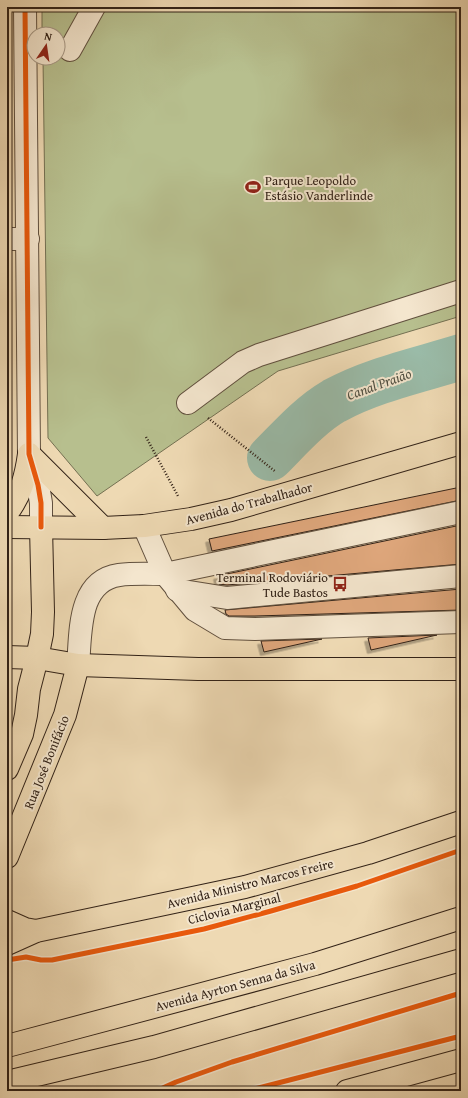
<svg xmlns="http://www.w3.org/2000/svg" width="468" height="1098" font-family="'Gentium Book Plus',serif">
<defs>
<filter id="shadow"><feDropShadow dx="-3.5" dy="3.5" stdDeviation="0" flood-color="#0004"/></filter>
</defs>
<rect width="100%" height="100%" fill="#eed9b3"/>
<filter id="stains"><feTurbulence type="fractalNoise" baseFrequency=".005" numOctaves="4"/><feColorMatrix values="0 0 0 0 .2 0 0 0 0 .09 0 0 0 0 .02 0 0 0 .5 -.17"/></filter>
<radialGradient id="worn" r=".72"><stop offset=".6" stop-color="#630" stop-opacity="0"/><stop offset="1" stop-color="#630" stop-opacity=".3"/></radialGradient>
<!-- green -->
<polygon fill="#b7bf8e" stroke="#747052" points="42,7 461,7 461,316 278,371 97,496 48,438 43,58 58,58 58,34 42,34"/>
<g fill="none" stroke-linecap="round" stroke-linejoin="round">
<!-- river -->
<path stroke="#9abba8" stroke-width="46" d="M270 458C290 438 310 415 334 401 372 380 419 370 461 357"/>
</g>
<!-- building -->
<g fill="#dfa77c" stroke="#322217" filter="url(#shadow)">
<polygon points="461,487 461,500 212,551 209,539"/>
<polygon points="461,525 461,564 227,585 219,584 217,576"/>
<polygon points="461,589 461,610 255,616 229,616 226,614 225,610"/>
<polygon points="437,635 371,650 368,638"/>
<polygon points="322,639 264,652 261,641"/>
</g>
<g fill="none" stroke-linecap="round" stroke-linejoin="round">
<defs>
<g id="minor">
<polyline points="25,7 29,454 38,485 41,503 41,527"/>
<polyline points="70,50 94,7"/>
<polyline points="7,239 28,239"/>
<polyline points="188,403 243,362 259,355 461,291"/>
<polyline points="144,526 165,574 195,610 225,628 255,629 461,622"/>
<polyline points="177,590 227,598 461,576"/>
<path d="M78 665C81 634 77 581 119 575 134 573 150 574 165 574L461 512"/>
</g>
<g id="major">
<polyline points="29,454 103,528"/>
<path d="M7 513C21 495 26 476 29 454"/>
<polyline points="7,527 103,528 144,526 191,519 231,510 461,443"/>
<polyline points="7,657 37,658 78,665 198,669 461,669"/>
<polyline points="7,769 22,734 26,715 29,689 37,658 42,634 43,612 41,527"/>
<polyline points="7,857 65,715 78,665"/>
<polyline points="7,921 25,929 36,931"/>
<polyline points="7,944 36,931 245,887 368,853 461,822"/>
<polyline points="347,1091 461,1060"/>
</g>
<g id="highway">
<polyline points="7,1046 315,964 461,918"/>
<polyline points="7,1082 154,1047 461,960"/>
</g>
</defs>
<!-- minor casing -->
<use href="#minor" stroke="#61503e" stroke-width="24"/>
<!-- major casing -->
<use href="#major" stroke="#322217" stroke-width="24"/>
<!-- highway casing -->
<use href="#highway" stroke="#322217" stroke-width="24"/>
<!-- path -->
<g stroke="#322217" stroke-width="2.5" stroke-dasharray="1 2" stroke-linecap="butt">
<polyline points="208,418 276,472"/>
<polyline points="146,437 178,496"/>
</g>
<!-- minor -->
<use href="#minor" stroke="#f4e6ce" stroke-width="22"/>
<!-- major -->
<use href="#major" stroke="#eed9b3" stroke-width="22"/>
<!-- highway -->
<use href="#highway" stroke="#eed9b3" stroke-width="22"/>
<defs>
<g id="cycleway">
<polyline points="25,7 29,454 38,485 41,503 41,527"/>
<polyline points="7,960 26,957 41,960 52,960 204,929 271,911 357,886 461,850"/>
<polyline points="156,1091 176,1082 232,1062 461,993"/>
<polyline points="247,1091 461,1036"/>
</g>
</defs>
<!-- cycleway casing -->
<use href="#cycleway" stroke="#f4e6ce" stroke-width="8"/>
<!-- cycleway -->
<use href="#cycleway" stroke="#e8590c" stroke-width="5"/>
</g>
<!-- icons -->
<defs>
<symbol id="stadium-bare" viewBox="-9 -9 18 18"><path d="M0-5a6.5 5 0 1 0 0 10a6.5 5 0 1 0 0-10ZM-3.5-1.8h7v3.6h-7Z" fill="#8f2418" stroke="#f4e6ce" stroke-width="2.5" paint-order="stroke"/></symbol>
<symbol id="bus-bare" viewBox="-9 -9 18 18"><path d="M-5-6H5V4H4V6H2V4H-2V6H-4V4H-5ZM-3.5-4V0h7V-4ZM-3.5 1.2v1.5H-2V1.2ZM2 1.2v1.5H3.5V1.2Z" fill="#8f2418" stroke="#f4e6ce" stroke-width="2.5" paint-order="stroke"/></symbol>
</defs>
<g fill-rule="evenodd">
<use href="#stadium-bare" x="242" y="176" width="22" height="22"/>
<use href="#bus-bare" x="329" y="573" width="22" height="22"/>
</g>
<g text-anchor="middle" stroke-width="4" stroke-linejoin="round" paint-order="stroke">
<!-- poi labels -->
<g font-size="13" fill="#322217" stroke="#f4e6ce" text-anchor="start">
<text x="265" y="185">Parque Leopoldo<tspan x="265" dy="15">Estásio Vanderlinde</tspan></text>
<text x="328" y="582" text-anchor="end">Terminal Rodoviário<tspan x="328" dy="15">Tude Bastos</tspan></text>
</g>
<!-- street labels -->
<g font-size="13" fill="#322217" stroke="#f4e6ce">
<text transform="translate(249 503) rotate(-15)" y="5">Avenida do Trabalhador</text>
<text transform="translate(46 762) rotate(-68)" y="5">Rua José Bonifácio</text>
<text transform="translate(250 883) rotate(-14)" y="5">Avenida Ministro Marcos Freire</text>
<text transform="translate(234 908) rotate(-14)" y="5">Ciclovia Marginal</text>
<text transform="translate(235 985) rotate(-15)" y="5">Avenida Ayrton Senna da Silva</text>
</g>
<!-- water labels -->
<g font-size="14" font-style="italic" fill="#515042" stroke="#f4e6ce">
<text transform="translate(379 384) rotate(-20)" y="5">Canal Praião</text>
</g>
</g>
<!-- margin -->
<rect width="468" height="1098" fill="none" stroke="#eed9b3" stroke-width="24"/>
<rect x="8" y="8" width="452" height="1082" fill="none" stroke="#322217" stroke-width="2"/>
<rect x="12" y="12" width="444" height="1074" fill="none" stroke="#322217"/>
<!-- north arrow -->
<g transform="translate(46 46) rotate(13)"><circle r="19" fill="#f4e6ce" stroke="#a69885"/>
<path d="M0-3L7 15L0 10L-7 15Z" fill="#8f2418"/>
<text y="-6" font-size="11" font-weight="bold" text-anchor="middle" fill="#322217">N</text>
</g>
<rect width="100%" height="100%" filter="url(#stains)"/>
<rect width="100%" height="100%" fill="url(#worn)"/>
</svg>
